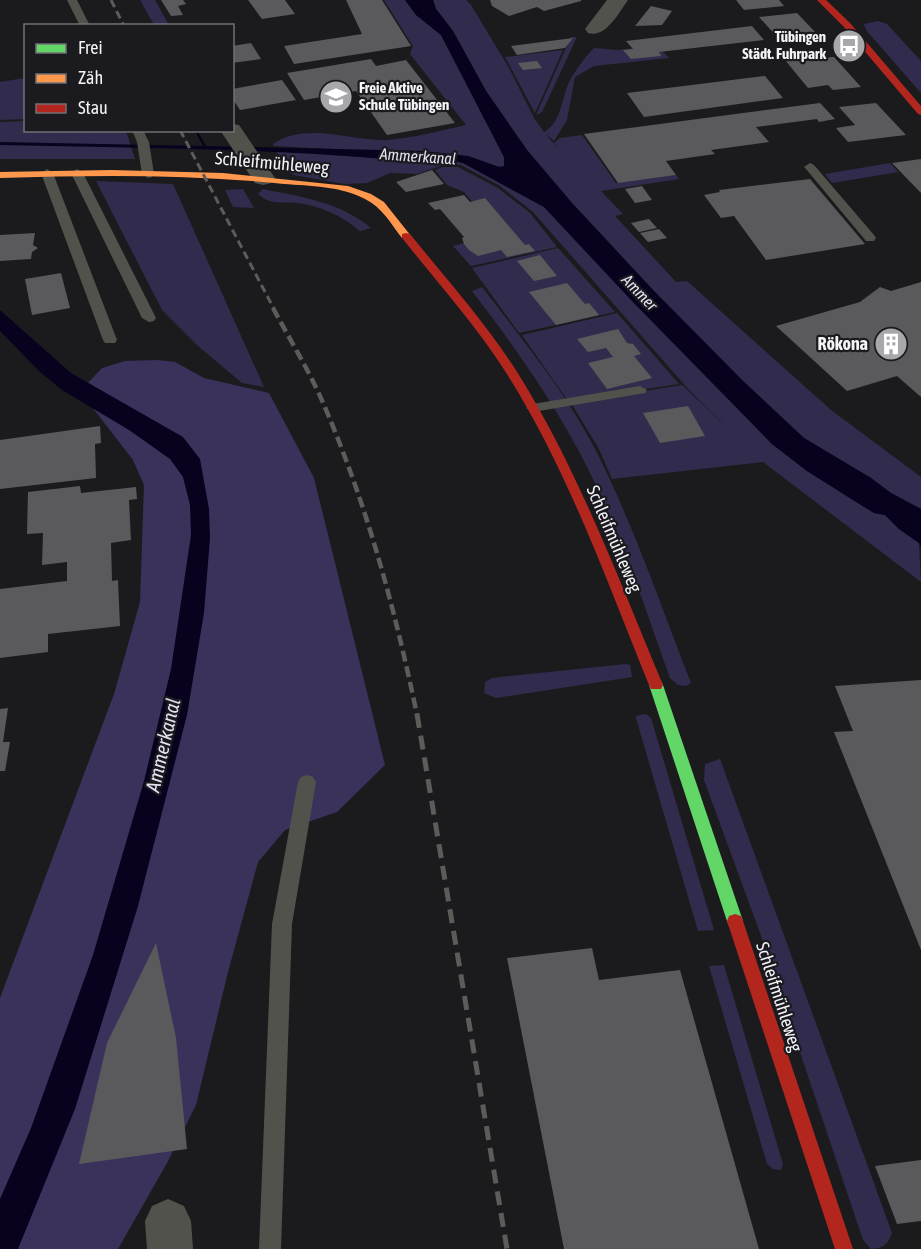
<svg xmlns="http://www.w3.org/2000/svg" width="921" height="1249" font-family="'Asap Condensed',sans-serif">
<rect width="100%" height="100%" fill="#1b1b1e"/>
<!-- green -->
<g fill="#312c4d">
<polygon points="140,0 155,0 169,25 154,25"/>
<path d="M384 0H405L416 15 441 35 504 157V166L499 167 468 156 274 146 273 144C306 121 349 141 387 140 413 138 440 131 466 125L410 54 413 46Z"/>
<path d="M433 0H466L471 5 509 68 534 118 544 132C561 123 562 98 569 82 575 71 585 57 594 48L618 50 657 46 669 58 594 66 575 77 567 120 554 141 545 133 559 150 554 143 560 138 582 135 616 183 676 175 679 179 601 191 623 214 615 216 676 282 687 281 831 410 921 477V509L891 493 871 478 804 438 743 381 654 291 572 203 527 150 486 91 453 31 436 9Z"/>
<polygon points="878,21 887,24 921,61 921,93 866,30 864,24"/>
<polygon points="571,37 576,37 576,39 542,112 536,115"/>
<polygon points="563,50 535,113 505,57"/>
<polygon points="25,78 25,119 0,120 0,82"/>
<polygon points="25,121 26,130 126,131 135,159 0,159 0,122"/>
<polygon points="276,151 389,159 452,160 463,163 544,207 633,302 772,444 807,471 853,500 874,513 885,515 899,529 919,543 921,582 763,462 612,479 599,449 571,403 682,385 730,430 689,390 533,212 500,186 461,165 446,164 417,174 390,173 367,183 345,184 293,175"/>
<polygon points="890,163 898,172 832,183 825,174"/>
<polygon points="443,167 458,167 498,188 530,213 557,247 471,266 453,246 499,234 464,192 447,185 435,170"/>
<polygon points="96,181 173,184 264,387 242,383 198,346 162,310"/>
<polygon points="243,189 254,208 233,207 225,190"/>
<path d="M263 189C302 197 340 202 371 228L360 231C342 216 321 206 298 203 281 201 272 206 258 194Z"/>
<polygon points="558,248 615,312 519,333 472,268"/>
<path d="M482 287C521 338 564 390 594 447 633 523 660 604 691 683L686 686 678 685 670 678C647 614 626 548 597 487 564 417 519 352 472 291Z"/>
<polygon points="617,313 679,384 568,401 522,335"/>
<polygon points="626,664 630,665 632,677 496,698 484,693 485,682 492,678"/>
<polygon points="646,714 651,718 714,930 698,931 636,718 636,716"/>
<path d="M720 759 892 1233C888 1245 883 1248 871 1249L863 1240 760 933 704 780 705 764Z"/>
<polygon points="724,965 783,1164 781,1170 773,1169 767,1164 709,966"/>
</g>
<!-- forest -->
<polygon fill="#3a325a" points="158,360 175,362 204,378 269,393 314,478 385,765 337,812 285,830 258,862 228,972 196,1105 167,1163 118,1249 0,1249 0,998 114,694 140,602 144,485 133,460 89,403 85,386 102,368 125,361"/>
<!-- water -->
<g fill="#09021e">
<path d="M405 0H433L436 9 453 31 486 91 527 150 572 203 654 291 743 381 804 438 871 478 891 493 921 509V547L919 543 899 529 885 515 874 513 853 500 807 471 772 444 633 302 544 207 463 163C438 156 412 161 386 159 258 148 129 148 0 145V142L203 146 195 131 197 130 206 146 424 151 468 156 499 167 504 166V157L441 35 416 15Z"/>
<polygon points="0,310 71,373 183,437 200,459 209,509 210,538 204,613 187,715 138,906 75,1109 18,1249 0,1249 0,1199 31,1128 93,955 144,781 171,669 191,535 190,505 183,477 170,459 129,430 62,390 40,372 0,331"/>
</g>
<!-- building -->
<g fill="#5a595c">
<polygon points="161,0 183,0 186,4 178,6 183,15 171,16"/>
<polygon points="248,0 285,0 295,14 262,19"/>
<polygon points="346,0 382,0 411,46 294,64 284,46 362,34"/>
<polygon points="490,0 581,0 581,1 544,11 537,7 509,16 492,6"/>
<polygon points="736,0 779,0 784,6 744,10"/>
<polygon points="651,6 672,11 662,25 635,26"/>
<polygon points="797,13 816,33 778,38 759,17"/>
<polygon points="752,26 764,40 659,52 661,56 631,59 623,50 633,49 626,41"/>
<polygon points="573,38 565,48 517,55 511,46"/>
<polygon points="251,43 261,59 232,63 232,46"/>
<polygon points="834,57 861,87 833,90 828,85 808,88 785,60"/>
<polygon points="371,59 376,66 406,60 455,123 387,135 356,91 304,100 287,73"/>
<polygon points="537,61 542,68 523,70 518,63"/>
<polygon points="765,76 783,98 644,117 627,93"/>
<polygon points="282,80 296,100 240,110 232,98 232,89"/>
<polygon points="820,103 835,119 819,122 817,119 756,127 769,142 711,150 715,154 666,161 676,175 618,183 584,134"/>
<polygon points="876,103 906,135 848,142 836,128 855,125 839,107"/>
<polygon points="921,159 921,193 892,163"/>
<polygon points="432,170 444,184 406,192 396,182"/>
<polygon points="810,179 865,244 766,260 734,216 721,218 704,195 720,192 719,190"/>
<polygon points="642,186 652,200 635,203 625,189"/>
<polygon points="464,195 470,202 485,198 525,245 529,244 535,251 507,257 501,250 478,256 469,250 464,244 462,238 464,237 440,209 435,210 428,203"/>
<polygon points="649,219 657,228 639,232 631,223"/>
<polygon points="659,229 667,238 648,242 640,233"/>
<polygon points="35,233 33,245 38,248 32,252 31,259 0,261 0,235"/>
<polygon points="540,255 557,276 534,281 517,261"/>
<polygon points="61,273 70,308 32,315 25,279"/>
<polygon points="921,282 921,397 897,376 847,391 776,326 860,302 880,287 891,291"/>
<polygon points="567,283 585,304 589,303 599,315 556,325 529,292"/>
<polygon points="618,329 627,343 633,344 641,354 634,356 652,378 607,389 588,363 613,357 606,348 588,352 577,339"/>
<polygon points="688,406 705,436 660,443 643,413"/>
<polygon points="100,426 101,443 95,444 96,478 0,489 0,440"/>
<polygon points="80,486 81,493 136,487 137,499 129,500 131,540 111,543 112,581 118,580 120,626 48,634 48,652 0,658 0,589 67,581 67,562 42,565 43,533 27,534 28,492"/>
<polygon points="921,680 921,950 834,732 853,731 835,686"/>
<polygon points="8,708 3,742 10,742 5,771 0,771 0,709"/>
<polygon points="156,943 176,1038 187,1149 79,1164 107,1043"/>
<polygon points="592,948 599,980 680,970 759,1249 564,1249 507,958"/>
<polygon points="921,1160 921,1221 897,1224 875,1166"/>
</g>
<g fill="none" stroke-linecap="round" stroke-linejoin="round">
<!-- lane -->
<g fill="#52524c" fill-rule="evenodd">
<polygon points="67,0 77,0 90,26 80,26"/>
<polygon points="132,130 143,130 149,142 154,174 152,177 148,178 142,174 137,142"/>
<polygon points="810,163 814,165 874,235 876,238 874,241 866,241 806,169 804,167"/>
<polygon points="47,169 53,173 117,340 115,343 105,343 103,340 41,173"/>
<polygon points="77,169 83,173 156,318 154,321 149,322 142,318 71,173"/>
<polygon points="640,386 647,390 645,393 533,412 526,408 533,404"/>
<polygon points="307,775 313,777 316,782 292,924 281,1249 259,1249 272,924 298,782 301,777"/>
</g>
<!-- street -->
<g fill="#52524c" fill-rule="evenodd">
<path d="M607 0H628C618 14 606 38 588 33L585 29Z"/>
<polygon points="232,124 239,125 275,178 271,183 263,185 255,183 220,130 232,130"/>
<polygon points="168,1199 184,1206 191,1221 193,1249 147,1249 145,1221 152,1206"/>
</g>
<!-- fast -->
<polygon fill="#63d668" fill-rule="evenodd" points="656,680 661,681 663,685 743,921 741,926 735,928 729,926 727,921 649,685 651,681"/>
<!-- slow -->
<path fill="#ff974d" fill-rule="evenodd" d="M111 170 223 173 348 186 371 194 384 202 411 236 410 238H402C391 224 382 207 365 199 341 186 310 186 284 184 190 174 95 175 0 178V172Z"/>
<!-- jam -->
<g fill="#b3261e" fill-rule="evenodd">
<polygon points="817,0 826,0 850,23 921,106 921,115 918,114 844,27"/>
<path d="M406 233 410 234C447 280 487 324 519 375 579 472 619 580 663 685L661 689H651L649 685C606 579 567 468 505 371 475 324 437 282 402 238V234Z"/>
<polygon points="735,914 741,916 743,921 853,1249 835,1249 727,921 729,916"/>
</g>
<!-- rail-far2 -->
<g stroke="#5d5c5a" stroke-width="3" stroke-dasharray="8 4.5" stroke-linecap="butt">
<polyline points="111,0 124,26"/>
<polyline points="180,130 274,309"/>
</g>
<!-- rail-far1 -->
<path stroke="#5d5c5a" stroke-width="4.5" stroke-dasharray="11 5" stroke-linecap="butt" d="M273 308C290 340 310 372 324 405 367 505 395 609 417 715"/>
<!-- rail -->
<polyline stroke="#5d5c5a" stroke-width="5" stroke-dasharray="14 8" stroke-linecap="butt" points="417,714 507,1249"/>
</g>
<!-- icons -->
<defs>
<symbol id="bus-disc" viewBox="-11 -11 22 22"><circle r="9.5" fill="#a8a7ab" stroke="#1a1a1f"/><path d="M-5-6H5V4H4V6H2V4H-2V6H-4V4H-5ZM-3.5-4V0h7V-4ZM-3.5 1.2v1.5H-2V1.2ZM2 1.2v1.5H3.5V1.2Z" fill="#fff"/></symbol>
<symbol id="school-disc" viewBox="-11 -11 22 22"><circle r="9.5" fill="#a8a7ab" stroke="#1a1a1f"/><path d="M0-5L7-2L0 1L-7-2ZM-4 1L0 2.5L4 1V4Q0 6-4 4Z" fill="#fff"/></symbol>
<symbol id="building-disc" viewBox="-11 -11 22 22"><circle r="9.5" fill="#a8a7ab" stroke="#1a1a1f"/><path d="M-4-6H4V6H1V3H-1V6H-4ZM-2.5-4.3h1.7v1.8h-1.7ZM.8-4.3h1.7v1.8H.8ZM-2.5-1h1.7V.8h-1.7ZM.8-1h1.7V.8H.8Z" fill="#fff"/></symbol>
</defs>
<g fill-rule="evenodd">
<use href="#bus-disc" x="830" y="27" width="38" height="38"/>
<use href="#school-disc" x="317" y="78" width="38" height="38"/>
<use href="#building-disc" x="872" y="325" width="38" height="38"/>
</g>
<g text-anchor="middle" stroke-width="4.5" stroke-linejoin="round" paint-order="stroke">
<!-- far-poi labels -->
<g font-size="15" font-weight="bold" fill="#f4f3f7" stroke="#1a1a1f" text-anchor="end">
<text x="826" y="42">Tübingen<tspan x="826" dy="17">Städt. Fuhrpark</tspan></text>
<text x="359" y="93" text-anchor="start">Freie Aktive<tspan x="359" dy="17">Schule Tübingen</tspan></text>
</g>
<!-- far-water labels -->
<g font-size="16" font-style="italic" fill="#e3e2f2" stroke="#1a1a1f">
<text transform="translate(418 156) rotate(4)" y="6">Ammerkanal</text>
<text transform="translate(640 292) rotate(46)" y="6">Ammer</text>
</g>
<!-- street labels -->
<g font-size="18" fill="#f4f3f7" stroke="#1a1a1f">
<text transform="translate(272 163) rotate(5)" y="6">Schleifmühleweg</text>
<text transform="translate(614 539) rotate(67)" y="6">Schleifmühleweg</text>
<text transform="translate(779 997) rotate(72)" y="6">Schleifmühleweg</text>
</g>
<!-- poi labels -->
<g font-size="18" font-weight="bold" fill="#f4f3f7" stroke="#1a1a1f" text-anchor="end">
<text x="868" y="350">Rökona</text>
</g>
<!-- water labels -->
<g font-size="20" font-style="italic" fill="#e3e2f2" stroke="#1a1a1f">
<text transform="translate(163 745) rotate(-77)" y="7">Ammerkanal</text>
</g>
</g>
<!-- legend -->
<rect x="24" y="24" width="210" height="108" fill="#1a1a1f" stroke="#717175" stroke-width="1.5"/>
<rect x="36" y="44" width="30" height="9" fill="#63d668" stroke="#717175" stroke-width="1.5"/>
<text x="78" y="54" font-size="18" fill="#f4f3f7">Frei</text>
<rect x="36" y="74" width="30" height="9" fill="#ff974d" stroke="#717175" stroke-width="1.5"/>
<text x="78" y="84" font-size="18" fill="#f4f3f7">Zäh</text>
<rect x="36" y="104" width="30" height="9" fill="#b3261e" stroke="#717175" stroke-width="1.5"/>
<text x="78" y="114" font-size="18" fill="#f4f3f7">Stau</text>
</svg>
